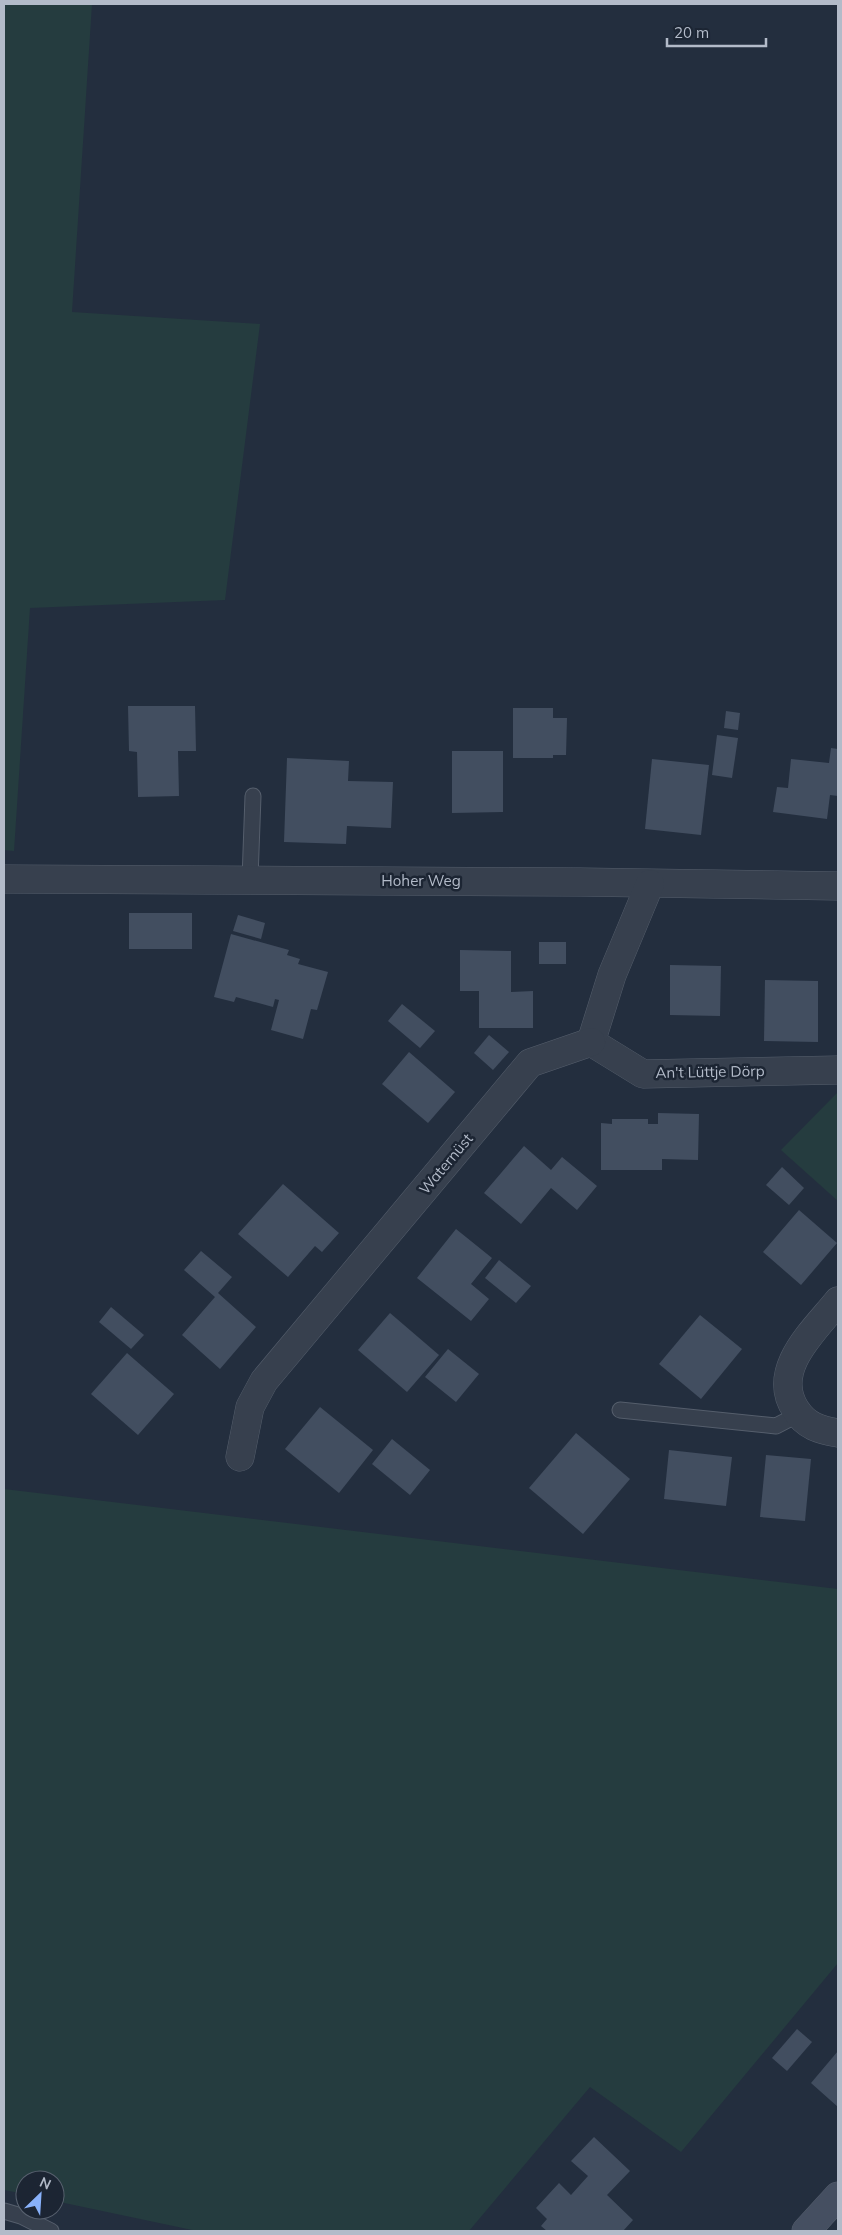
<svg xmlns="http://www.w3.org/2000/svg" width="842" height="2235" font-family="Mulish,sans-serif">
<rect width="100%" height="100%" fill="#232e3e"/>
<!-- green -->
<g fill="#253c3f">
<polygon points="4,4 92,4 72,312 260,324 225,600 30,608 14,851 4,850"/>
<polygon points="838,1092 838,1201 781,1150"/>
<polygon points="4,1489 838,1589 838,1963 681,2152 590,2087 469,2231 197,2231 55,2201 55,2180 25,2180 25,2194 4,2190"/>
</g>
<!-- building -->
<g fill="#424e60">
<polygon points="128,706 195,706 196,751 178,751 179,796 138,797 137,752 129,751"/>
<polygon points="513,708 553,708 553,718 567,718 566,755 553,755 553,758 513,758"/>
<polygon points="726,711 740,713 738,730 724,728"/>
<polygon points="717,735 738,738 732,778 712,775"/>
<polygon points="831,748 838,749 838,796 830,795 827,819 773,812 777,787 788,788 791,759 829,763"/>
<polygon points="452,751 503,751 503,812 452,813"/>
<polygon points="287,758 349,761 348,781 393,782 391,828 347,826 346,844 284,842"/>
<polygon points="652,759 709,765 701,835 645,829"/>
<rect x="129" y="913" width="63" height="36"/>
<polygon points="238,915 265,923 261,939 233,931"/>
<polygon points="231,934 289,950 287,955 300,959 298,964 328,972 317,1010 311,1009 303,1039 271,1030 279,1000 275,999 273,1007 236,997 234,1002 214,997"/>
<rect x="539" y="942" width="27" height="22"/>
<polygon points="460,950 511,951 511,992 533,991 533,1028 479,1028 479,991 460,991"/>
<polygon points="670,965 721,966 720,1016 670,1015"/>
<polygon points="765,980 818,981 818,1042 764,1041"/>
<polygon points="402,1004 435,1031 420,1048 388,1021"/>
<polygon points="489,1035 509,1052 493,1070 474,1053"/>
<polygon points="409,1052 455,1092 428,1123 382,1084"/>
<polygon points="658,1113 699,1114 698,1160 662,1159 662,1170 601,1170 601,1123 612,1124 612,1119 648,1119 648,1124 658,1124"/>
<polygon points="524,1146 551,1170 562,1157 597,1186 577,1210 551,1188 521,1224 484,1193"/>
<polygon points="782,1167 804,1188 789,1205 766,1185"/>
<polygon points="283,1184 339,1233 322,1252 315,1246 288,1277 238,1234"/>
<polygon points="799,1210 837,1243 801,1285 763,1252"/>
<polygon points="456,1229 492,1258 471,1284 489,1299 471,1321 417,1278"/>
<polygon points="201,1251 232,1277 218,1293 256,1327 220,1369 182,1335 215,1297 184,1270"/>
<polygon points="499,1260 531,1286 516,1303 485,1278"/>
<polygon points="111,1307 144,1335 131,1349 99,1322"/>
<polygon points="390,1313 439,1355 407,1392 358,1350"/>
<polygon points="700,1315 742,1349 701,1399 659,1364"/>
<polygon points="448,1349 479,1374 456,1402 425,1377"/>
<polygon points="127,1353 174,1394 138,1435 91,1394"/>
<polygon points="320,1407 373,1450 339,1493 285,1449"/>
<polygon points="576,1433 630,1479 583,1534 529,1488"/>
<polygon points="392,1439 430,1470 410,1495 372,1464"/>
<polygon points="669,1450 732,1457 726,1506 664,1499"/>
<polygon points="766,1455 811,1459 805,1521 760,1517"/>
<polygon points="797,2029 812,2042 787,2071 772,2058"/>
<polygon points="838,2051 838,2107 811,2083"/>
<polygon points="594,2137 630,2171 607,2195 633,2220 623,2231 547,2231 541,2226 547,2219 536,2208 559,2183 571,2195 588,2176 571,2161"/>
</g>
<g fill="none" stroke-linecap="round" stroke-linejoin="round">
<defs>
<g id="lane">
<polyline points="250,879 253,796"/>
<polyline points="620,1410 776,1426 799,1414"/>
<polyline points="4,2211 21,2216 51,2231"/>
</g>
<g id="street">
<polyline points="4,879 580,882 838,886"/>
<polyline points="591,1042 643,1074 838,1070"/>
<polyline points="591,1042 612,975 650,884"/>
<path d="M838 1301C815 1330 769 1370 796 1410 806 1426 820 1430 838 1433"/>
<polyline points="240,1457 250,1407 264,1381 530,1063 591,1042"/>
</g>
<polyline id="secondary" points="806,2231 838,2196"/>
</defs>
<!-- lane casing -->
<use href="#lane" stroke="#555e6c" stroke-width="17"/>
<!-- street casing -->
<use href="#street" stroke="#555e6c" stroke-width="29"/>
<!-- secondary casing -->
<use href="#secondary" stroke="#555e6c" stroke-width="29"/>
<!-- lane -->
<use href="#lane" stroke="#37404e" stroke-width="15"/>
<!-- street -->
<use href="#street" stroke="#37404e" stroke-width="28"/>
<!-- secondary -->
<use href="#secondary" stroke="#454f61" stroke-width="28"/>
</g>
<g text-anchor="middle" stroke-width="5" stroke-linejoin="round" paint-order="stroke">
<!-- street labels -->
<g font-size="15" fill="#b3bbc9" stroke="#1c2533">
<text x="421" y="886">Hoher Weg</text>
<text transform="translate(710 1072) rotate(-1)" y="5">An't Lüttje Dörp</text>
<text transform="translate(446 1164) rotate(-50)" y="5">Waternüst</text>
</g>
</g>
<!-- border -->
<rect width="842" height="2235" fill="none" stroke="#b3bbc9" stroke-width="10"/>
<!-- north arrow -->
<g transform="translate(40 2195) rotate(25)"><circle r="24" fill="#1c2533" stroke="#58616f"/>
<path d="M0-4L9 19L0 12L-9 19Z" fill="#88b1fa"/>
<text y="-8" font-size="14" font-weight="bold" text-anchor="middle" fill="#b3bbc9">N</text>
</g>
<!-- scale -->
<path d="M667 38v8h99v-8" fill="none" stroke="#b3bbc9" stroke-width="2.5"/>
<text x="674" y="38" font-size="15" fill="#b3bbc9" stroke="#1c2533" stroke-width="4" paint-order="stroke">20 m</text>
</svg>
